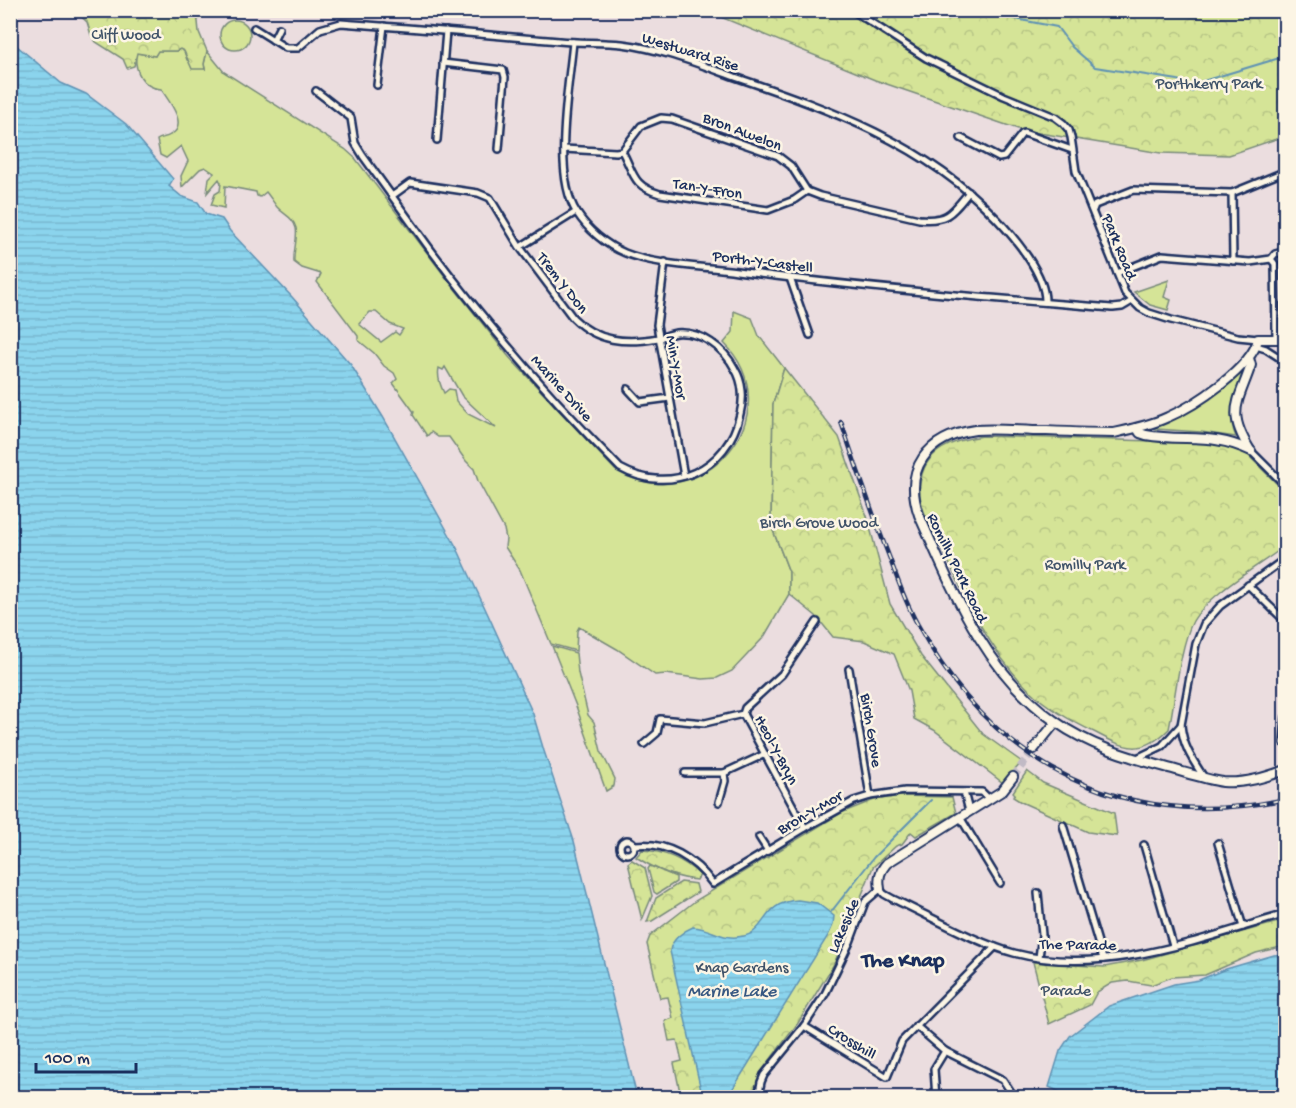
<svg xmlns="http://www.w3.org/2000/svg" width="1296" height="1108" font-family="'Gochi Hand',sans-serif">
<defs>
<pattern id="forest-crowns" width="20" height="18" patternUnits="userSpaceOnUse" patternTransform="scale(1.5)"><rect width="20" height="18" fill="#d5e497"/><path d="M2 6a3 3 0 1 1 6 0M12 15a3 3 0 1 1 6 0" fill="none" stroke="#b6c485"/></pattern>
<pattern id="water-rules" width="6" height="5" patternUnits="userSpaceOnUse" patternTransform="scale(1.5)"><rect width="6" height="5" fill="#8bd4ed"/><path d="M0 2.5h6" fill="none" stroke="#77b6ce"/></pattern>
</defs>
<rect width="100%" height="100%" fill="#ebdddf"/>
<filter id="ink" filterUnits="userSpaceOnUse"><feTurbulence type="fractalNoise" baseFrequency=".0167" numOctaves="2"/><feDisplacementMap in="SourceGraphic" scale="12" xChannelSelector="R" yChannelSelector="G"/><feConvolveMatrix kernelMatrix="1 2 1 2 8 2 1 2 1" color-interpolation-filters="sRGB"/></filter>
<g filter="url(#ink)">
<!-- green -->
<g fill="#d5e497" stroke="#788a7a" stroke-width="1.5" fill-rule="evenodd">
<circle cx="235" cy="35" r="15"/>
<path d="M180 49 184 51 187 60 205 69 204 64 207 51 224 72 345 149 355 158 447 279 509 357 615 470C703 522 793 413 724 343L733 332 734 311 752 318 759 336 784 368 773 404 771 525 789 572V594L764 637 732 671 717 678 703 679 666 674 655 675 617 649 579 627 577 631 576 651 551 644 520 570 505 547 506 539 504 529 478 481 474 469 466 461 449 437H438L431 432 427 436 413 415 414 412 393 383 397 379 394 373 384 366 374 353 358 340V336L317 282 321 274 302 268 294 262C293 251 298 239 296 228 293 217 284 215 277 207 274 203 270 197 266 192L260 197 257 196 256 192 225 186 224 208 211 205 215 194 220 191 221 183 219 179 207 193 209 178 214 173 205 167 200 169 182 187 181 176 188 161 181 146 166 158 160 155 157 140C161 137 166 138 170 135 190 126 168 100 161 89 142 88 134 70 136 53L155 56 157 51H176ZM370 312H376L390 324 403 329 399 335 395 332 381 342 359 324ZM445 367 462 396 496 428 468 414 456 401 454 390 449 389 444 393C440 385 437 377 439 368L443 370Z"/>
<polygon points="1169,280 1164,297 1171,300 1168,310 1150,305 1134,292"/>
<path d="M1242 369 1244 370C1237 394 1225 412 1236 437L1201 432 1155 429 1154 427C1193 410 1212 397 1242 369Z"/>
<polygon points="552,646 576,653 578,673 588,715 594,722 601,751 615,779 614,786 606,791 576,706"/>
</g>
<!-- forest -->
<g fill="url(#forest-crowns)" stroke="#788a7a" stroke-width="1.5">
<polygon points="75,11 197,11 199,32 207,51 204,64 205,69 192,69 184,51 180,49 176,51 158,51 155,56 137,53 134,66 127,68 123,59 96,42 91,35 87,22"/>
<polygon points="706,11 1285,11 1285,136 1229,155 1161,153 1021,130 875,80"/>
<polygon points="784,368 839,437 867,516 890,604 921,656 983,734 1022,762 1003,783 934,730 914,719 909,691 894,654 864,641 833,637 816,616 789,594 789,572 771,525 773,404"/>
<path d="M983 436 1221 443 1244 451 1285 492V546C1260 565 1208 595 1193 621 1180 645 1175 700 1169 729 1142 756 1126 749 1096 733 1073 722 1049 709 1030 691 990 652 967 602 944 552 934 531 917 508 920 484 924 449 954 440 983 436Z"/>
<polygon points="1027,771 1043,783 1114,813 1117,836 1088,832 1021,802 1013,797 1015,794 1013,792"/>
<polygon points="901,796 952,797 956,813 916,836 911,832 902,844 896,846 873,867 834,964 798,1023 760,1073 752,1097 681,1097 674,1063 682,1061 677,1040 669,1041 665,1021 673,1018 668,997 660,998 647,944 650,936 695,901 841,813 874,800"/>
<path d="M642 850C665 851 683 859 700 875L697 880C676 878 653 868 636 857Z"/>
<polygon points="632,860 645,868 652,896 642,920 628,863"/>
<polygon points="650,866 676,877 676,882 657,894 654,892 648,869"/>
<polygon points="681,882 696,884 698,892 652,921 647,922 656,898"/>
<polygon points="1285,920 1285,946 1256,953 1205,975 1172,977 1151,985 1128,981 1112,983 1097,992 1090,1005 1049,1024 1033,962 1104,967 1142,960"/>
</g>
<!-- water -->
<g fill="url(#water-rules)" stroke="#5e92b4" stroke-width="1.5">
<polygon points="10,40 61,83 86,94 126,124 173,179 169,186 181,196 198,202 206,214 222,219 230,231 292,297 351,365 383,417 457,548 490,619 533,714 544,751 574,841 637,1097 11,1097"/>
<path d="M798 900 817 903 834 916 833 925 829 934 732 1090 702 1095 670 951C671 940 683 931 693 927 713 928 721 941 744 936 767 931 762 902 798 900Z"/>
<polygon points="1285,954 1285,1097 1048,1097 1046,1093 1058,1094 1060,1092 1049,1087 1060,1051 1070,1036 1109,1006 1174,984 1199,980 1226,969 1274,955"/>
</g>
<g fill="none" stroke-linecap="round" stroke-linejoin="round">
<!-- stream -->
<g stroke="#5e92b4" stroke-width="2">
<polyline points="970,10 1057,27 1072,47 1095,67 1178,80 1192,92 1200,82 1286,56"/>
<polyline points="831,912 874,857 931,800"/>
</g>
<!-- secondary-tunnel -->
<polyline stroke="#c1bac5" stroke-width="8" stroke-dasharray="8 4" stroke-linecap="butt" points="1013,777 1034,749"/>
<defs>
<g id="street">
<polyline points="852,10 926,58 1004,96 1055,117 1063,123 1069,130 1071,137 1076,171 1117,273 1125,293 1140,308 1149,313 1171,320 1238,337 1258,339"/>
<path d="M254 28 286 48H298L320 29 341 23C414 28 486 35 559 41 580 43 601 42 622 44 661 49 699 64 735 77 830 109 926 144 996 218 1015 238 1046 275 1045 302"/>
<polyline points="273,40 279,28"/>
<path d="M573 42C569 86 552 176 577 213 588 230 606 245 625 253 657 266 703 266 737 271 862 288 988 298 1113 308L1122 307 1132 301"/>
<polyline points="443,63 503,70 505,77 499,149"/>
<polyline points="377,85 384,26"/>
<path d="M316 91 351 118 355 143 363 156C385 186 406 216 428 246 486 324 551 398 620 468 670 496 728 470 740 414 744 399 743 382 735 369 724 348 702 331 676 333 670 334 664 337 658 338 626 344 597 342 573 318L519 246 490 198 478 193 410 183 392 196"/>
<polyline points="961,138 999,158 1004,157 1022,134 1024,133 1072,150"/>
<polyline points="437,140 446,31"/>
<path d="M564 149 616 152 622 151 641 126 661 118 672 119 778 156 791 166 807 191 820 196 919 219C947 222 952 213 969 192"/>
<path d="M622 151C634 173 632 186 660 194L768 210 794 200 807 191"/>
<polyline points="1232,193 1233,261"/>
<polyline points="1093,210 1095,205 1133,190 1232,193 1286,171"/>
<polyline points="520,247 576,212"/>
<polyline points="1271,259 1275,264 1276,339"/>
<polyline points="1271,259 1275,254 1286,251"/>
<polyline points="665,262 657,325 684,476"/>
<polyline points="1117,273 1162,255 1250,262 1271,259"/>
<polyline points="790,278 810,335"/>
<polyline points="1256,346 1266,349 1286,362"/>
<polyline points="628,389 640,402 670,398"/>
<polyline points="1251,451 1286,486"/>
<polyline points="1248,585 1286,622"/>
<polyline points="849,669 870,796"/>
<polyline points="743,714 805,828"/>
<path d="M1181 725C1183 746 1192 759 1203 776"/>
<polyline points="1284,743 1286,717"/>
<polyline points="644,744 657,733 660,719 705,723 743,714 745,708 782,674 817,622"/>
<polyline points="1137,758 1162,746 1181,725 1196,644 1204,624 1220,606 1286,558"/>
<polyline points="685,773 724,773 765,754"/>
<polyline points="964,792 969,811"/>
<polyline points="719,802 725,781 724,773"/>
<polyline points="960,817 1000,883"/>
<polyline points="1063,825 1103,959"/>
<polyline points="759,837 768,851"/>
<circle cx="627" cy="847" r="7"/>
<polyline points="1218,843 1243,927"/>
<path d="M635 845C667 841 695 859 713 884L805 828 854 801 870 796 905 791 982 792 989 799"/>
<polyline points="1144,845 1173,946"/>
<polyline points="1038,893 1042,935 1039,957"/>
<polyline points="804,1026 887,1077 902,1041 995,947"/>
<polyline points="916,1026 945,1051 1003,1080 1011,1092"/>
<path d="M758 1098 761 1082 764 1075 804 1026 825 994 850 942 865 902 880 889 884 894 893 899C930 916 976 943 1014 953 1104 977 1200 939 1286 914"/>
<polyline points="936,1098 934,1069 945,1051"/>
</g>
<g id="secondary">
<path d="M1286 339H1258C1252 368 1194 406 1168 417 1151 425 1133 429 1114 433 1091 433 1068 432 1044 431 1021 431 997 428 975 430 927 437 903 469 919 515 953 591 985 673 1056 722 1088 745 1128 757 1165 767 1184 772 1204 779 1223 782 1244 784 1266 777 1286 770"/>
<path d="M1249 358 1251 365C1238 404 1226 411 1250 450"/>
<path d="M1137 428 1140 433 1146 435C1185 442 1213 432 1251 451"/>
<polyline points="1034,749 1056,722"/>
<path d="M880 889C878 877 880 871 887 863L1002 791 1013 777"/>
</g>
</defs>
<!-- street casing -->
<use href="#street" stroke="#1b2f5e" stroke-width="10"/>
<!-- secondary casing -->
<use href="#secondary" stroke="#1b2f5e" stroke-width="12"/>
<!-- street -->
<use href="#street" stroke="#fcf5e5" stroke-width="5"/>
<!-- secondary -->
<use href="#secondary" stroke="#fcf5e5" stroke-width="8"/>
<defs>
<path id="rail" d="M841 422C857 468 872 513 890 559 898 581 906 604 918 625 995 768 1126 833 1286 799"/>
</defs>
<!-- rail casing -->
<use href="#rail" stroke="#1b2f5e" stroke-width="4.5"/>
<!-- rail -->
<use href="#rail" stroke="#fcf5e5" stroke-width="2" stroke-dasharray="7" stroke-linecap="butt"/>
</g>
</g>
<g text-anchor="middle" stroke-width="5" stroke-linejoin="round" paint-order="stroke">
<!-- park labels -->
<g font-size="16" fill="#405369" stroke="#fcf5e5">
<text x="126" y="39">Cliff Wood</text>
<text x="1209" y="88">Porthkerry Park</text>
<text x="819" y="527">Birch Grove Wood</text>
<text x="1085" y="569">Romilly Park</text>
<text x="742" y="972">Knap Gardens</text>
<text x="1066" y="995">Parade</text>
</g>
<!-- street labels -->
<g font-size="16" fill="#1b2f5e" stroke="#fcf5e5">
<text transform="translate(691 50) rotate(17)" y="6">Westward Rise</text>
<text transform="translate(743 130) rotate(21)" y="6">Bron Awelon</text>
<text transform="translate(708 187) rotate(9)" y="6">Tan-Y-Fron</text>
<text transform="translate(1121 246) rotate(68)" y="6">Park Road</text>
<text transform="translate(763 260) rotate(7)" y="6">Porth-Y-Castell</text>
<text transform="translate(564 282) rotate(52)" y="6">Trem Y Don</text>
<text transform="translate(678 367) rotate(80)" y="6">Min-Y-Mor</text>
<text transform="translate(563 387) rotate(48)" y="6">Marine Drive</text>
<text transform="translate(959 567) rotate(64)" y="6">Romilly Park Road</text>
<text transform="translate(873 730) rotate(81)" y="6">Birch Grove</text>
<text transform="translate(778 749) rotate(62)" y="6">Heol-Y-Bryn</text>
<text transform="translate(809 811) rotate(-30)" y="6">Bron-Y-Mor</text>
<text transform="translate(842 925) rotate(-67)" y="6">Lakeside</text>
<text transform="translate(1078 943) rotate(1)" y="6">The Parade</text>
<text transform="translate(853 1040) rotate(32)" y="6">Crosshill</text>
</g>
<!-- water labels -->
<g font-size="18" font-style="italic" fill="#375882" stroke="#fcf5e5">
<text x="732" y="996">Marine Lake</text>
</g>
<!-- district labels -->
<g font-size="22" font-weight="bold" fill="#1b2f5e" stroke="#fcf5e5">
<text x="903" y="966">The Knap</text>
</g>
</g>
<!-- margin -->
<rect width="1296" height="1108" fill="none" stroke="#fcf5e5" stroke-width="36"/>
<rect x="18" y="18" width="1260" height="1072" fill="none" stroke="#1b2f5e" stroke-width="2" filter="url(#ink)"/>
<!-- scale -->
<path d="M36 1063v9h100v-9" fill="none" stroke="#1b2f5e" stroke-width="3"/>
<text x="45" y="1063" font-size="18" fill="#1b2f5e" stroke="#fcf5e5" stroke-width="4.5" paint-order="stroke">100 m</text>
</svg>
